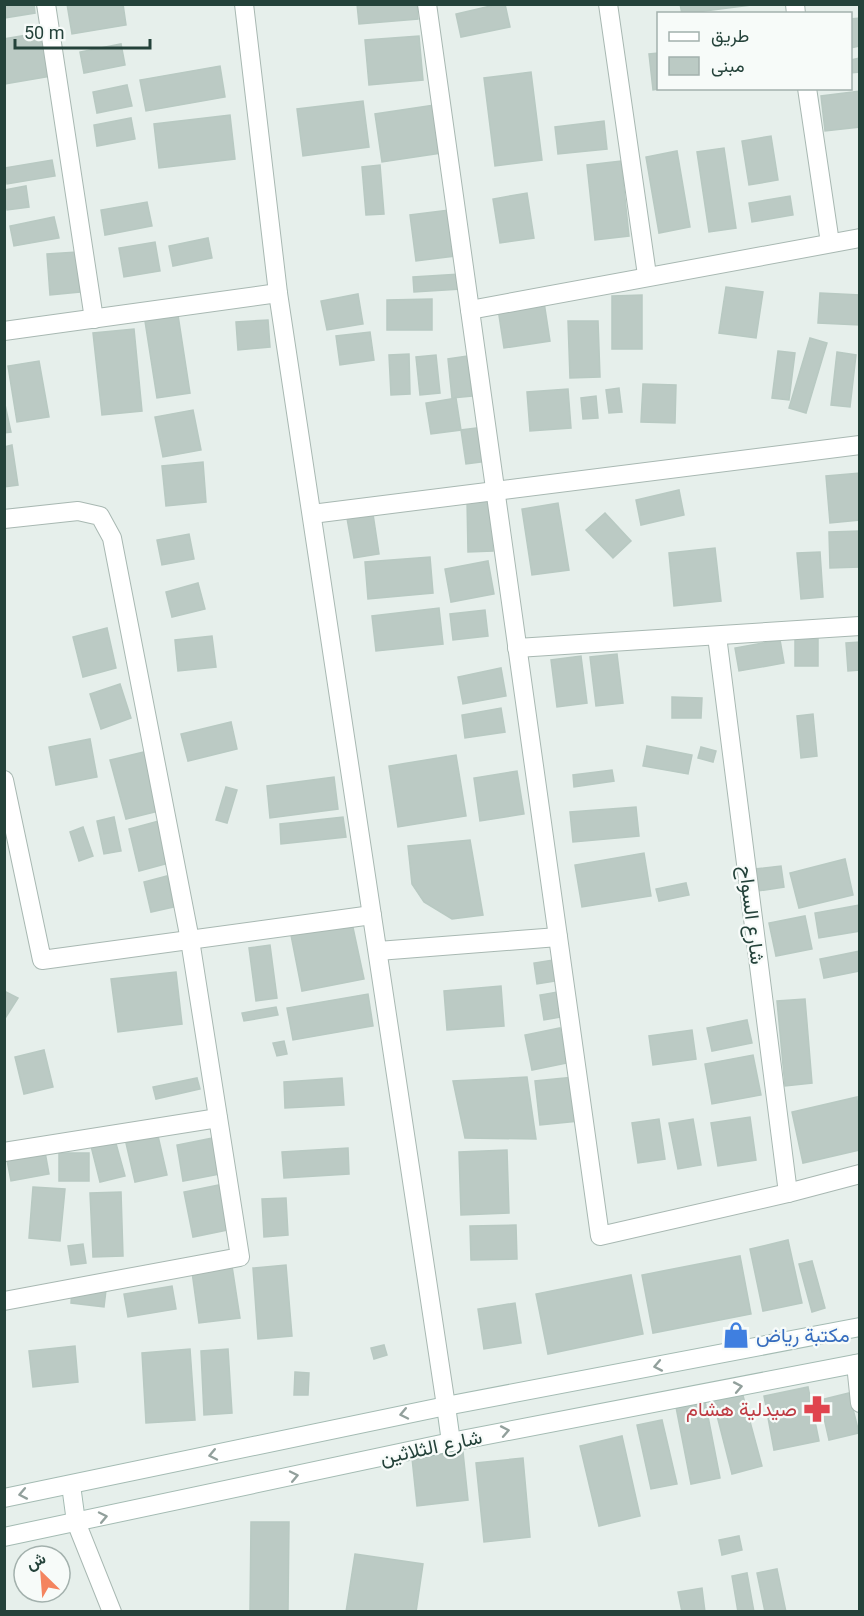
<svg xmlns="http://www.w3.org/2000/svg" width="864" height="1616" font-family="Roboto,Vazirmatn,sans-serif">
<rect width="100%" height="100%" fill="#e6efeb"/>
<!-- building -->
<g fill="#bbcac4" stroke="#b8c9c2" stroke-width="1.5">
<polygon points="4,4 34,4 35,13 4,18"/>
<polygon points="67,4 123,4 126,25 72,34"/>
<polygon points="357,4 417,4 418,19 359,24"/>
<polygon points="499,4 505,4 510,27 461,37 456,14"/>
<polygon points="680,4 759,4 682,14"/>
<polygon points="860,18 860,46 850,48 850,19"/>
<polygon points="44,32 52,76 4,84 4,39"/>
<polygon points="419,36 423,80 369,85 365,40"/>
<polygon points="121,44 125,65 84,73 80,52"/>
<polygon points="658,53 658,88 666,88 653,90 649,54"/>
<polygon points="860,58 860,72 850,73 850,60"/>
<polygon points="220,66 225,97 146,111 140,80"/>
<polygon points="531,72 542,160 495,166 484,78"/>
<polygon points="127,85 132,106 97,113 93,92"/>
<polygon points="860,91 860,127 825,131 821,96"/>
<polygon points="363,101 369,147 303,156 297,109"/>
<polygon points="434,105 441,153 382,162 375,114"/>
<polygon points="230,115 235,159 159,168 154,124"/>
<polygon points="131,118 135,139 97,146 94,125"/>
<polygon points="604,121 607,149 558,154 555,127"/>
<polygon points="771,136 778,180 749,185 742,141"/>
<polygon points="724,148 736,228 709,232 697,152"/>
<polygon points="677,151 690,227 659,233 646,157"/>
<polygon points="52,160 55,176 7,184 4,168"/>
<polygon points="621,161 629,236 595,240 587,165"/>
<polygon points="380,165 384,214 366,215 362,167"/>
<polygon points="26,186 29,207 7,210 4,190"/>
<polygon points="527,193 534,238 500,243 493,199"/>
<polygon points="790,196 793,215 752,222 749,203"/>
<polygon points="147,202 152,226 105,235 101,210"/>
<polygon points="449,210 455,256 416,261 410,215"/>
<polygon points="54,217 59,238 14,246 10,226"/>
<polygon points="208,238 212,258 173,266 169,246"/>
<polygon points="155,242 160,271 124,277 119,248"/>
<polygon points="77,252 80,292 50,295 47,254"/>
<polygon points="460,274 461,289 414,292 413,277"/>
<polygon points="726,287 763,292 756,338 719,333"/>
<polygon points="820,293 860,295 860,325 818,323"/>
<polygon points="358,294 363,324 327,330 321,301"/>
<polygon points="642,295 642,349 612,349 612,296"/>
<polygon points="432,299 432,330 387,330 387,300"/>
<polygon points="544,302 550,341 504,348 498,309"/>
<polygon points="178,315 190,393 157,398 145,321"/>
<polygon points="268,320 270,347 238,350 236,322"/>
<polygon points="568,321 598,321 600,377 570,378"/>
<polygon points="134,329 142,411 102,415 93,333"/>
<polygon points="370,332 374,360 340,365 336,336"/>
<polygon points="810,338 827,343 806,413 789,408"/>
<polygon points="778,351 795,353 789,400 772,398"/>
<polygon points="837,352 856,355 850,407 831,405"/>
<polygon points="409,354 410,394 391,395 389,355"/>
<polygon points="436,355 440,393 420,395 416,357"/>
<polygon points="467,356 472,396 452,398 448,359"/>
<polygon points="39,361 49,417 17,422 8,366"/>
<polygon points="643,384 676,385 675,423 641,422"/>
<polygon points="619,388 622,412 609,413 606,390"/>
<polygon points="568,389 571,428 530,431 527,392"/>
<polygon points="596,396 598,418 583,419 581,398"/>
<polygon points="456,398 461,430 431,434 426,403"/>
<polygon points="4,400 11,432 4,433"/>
<polygon points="193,410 201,450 163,457 155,417"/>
<polygon points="484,427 488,461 466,464 461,430"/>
<polygon points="12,445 18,485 4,487 4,447"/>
<polygon points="203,462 206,502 166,506 162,466"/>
<polygon points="860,473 860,520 830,523 826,476"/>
<polygon points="679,490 684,515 641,525 636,500"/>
<polygon points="492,499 493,551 468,552 467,500"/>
<polygon points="558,503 569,570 532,575 522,509"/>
<polygon points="605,513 631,541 613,558 586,530"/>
<polygon points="373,514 379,554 354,558 347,518"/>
<polygon points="860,531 860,567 830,568 829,532"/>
<polygon points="189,534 194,559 162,565 157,540"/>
<polygon points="715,548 721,601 674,606 669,553"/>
<polygon points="820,552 823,597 801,599 797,553"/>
<polygon points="430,557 433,593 368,599 365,562"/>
<polygon points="488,561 494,594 451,602 445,569"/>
<polygon points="198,583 205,609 172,617 166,592"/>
<polygon points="439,608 443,644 376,651 372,616"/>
<polygon points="485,610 488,636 453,640 450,614"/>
<polygon points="107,628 116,668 83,677 73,637"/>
<polygon points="212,636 216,667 178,671 175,640"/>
<rect x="795" y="639" width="23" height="27"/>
<polygon points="780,640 784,663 739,671 735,648"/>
<polygon points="860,642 860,670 848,671 846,643"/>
<polygon points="617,654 623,703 596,706 590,657"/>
<polygon points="581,656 587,703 557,707 551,660"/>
<polygon points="501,668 506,696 463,704 458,677"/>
<polygon points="120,684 131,718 101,729 90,694"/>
<polygon points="672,697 702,698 701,718 672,718"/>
<polygon points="501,708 505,732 465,738 462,715"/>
<polygon points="813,714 817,756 801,758 797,716"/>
<polygon points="231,722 237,749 188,761 181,734"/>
<polygon points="90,739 97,777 56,785 49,747"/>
<polygon points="647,746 692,755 688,774 643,766"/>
<polygon points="701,747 716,751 713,762 698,758"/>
<polygon points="144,752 159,811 126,819 110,760"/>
<polygon points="456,755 466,816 398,827 389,766"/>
<polygon points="612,770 614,781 574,787 573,775"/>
<polygon points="517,771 524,814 480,821 474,778"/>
<polygon points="334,777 338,809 270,818 267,786"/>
<polygon points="226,787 237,790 227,823 216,820"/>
<polygon points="636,807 639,836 573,842 570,812"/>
<polygon points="114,817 121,851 104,854 97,821"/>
<polygon points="343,817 346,837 281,844 280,824"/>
<polygon points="159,821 169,863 139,871 129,829"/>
<polygon points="83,827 93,856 79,861 70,832"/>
<polygon points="470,840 483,915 452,919 424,902 412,884 408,846"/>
<polygon points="644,853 651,896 582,907 575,865"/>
<polygon points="845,859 853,895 799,908 790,873"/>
<polygon points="781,866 784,887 758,891 755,869"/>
<polygon points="167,876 174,907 151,912 144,882"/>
<polygon points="686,883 689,895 659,901 656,889"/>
<polygon points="860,905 860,931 819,938 815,913"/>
<polygon points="805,916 812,949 776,956 769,923"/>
<polygon points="352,923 364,979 302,991 291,935"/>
<polygon points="270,945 277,998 256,1001 249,948"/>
<polygon points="860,951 860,971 824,978 820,959"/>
<polygon points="559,959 562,980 537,984 534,963"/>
<polygon points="176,972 182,1024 118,1032 111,979"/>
<polygon points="501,986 504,1026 447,1030 444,991"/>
<polygon points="4,991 18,998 4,1020"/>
<polygon points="563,991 567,1016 544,1020 540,995"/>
<polygon points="368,994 373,1026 293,1040 287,1008"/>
<polygon points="805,999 812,1083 785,1086 777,1001"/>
<polygon points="276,1007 278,1015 244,1021 242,1013"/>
<polygon points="747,1020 752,1043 712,1051 707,1028"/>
<polygon points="560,1028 567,1063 532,1070 525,1035"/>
<polygon points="692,1030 696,1059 653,1065 649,1036"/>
<polygon points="284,1041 287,1054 277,1056 273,1043"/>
<polygon points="44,1050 53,1087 24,1094 15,1057"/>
<polygon points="753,1055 761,1095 712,1104 705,1064"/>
<polygon points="527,1077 536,1139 465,1138 453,1081"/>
<polygon points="574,1077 579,1121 540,1125 535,1081"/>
<polygon points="197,1078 200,1089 156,1099 153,1087"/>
<polygon points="342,1078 344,1105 285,1108 284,1082"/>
<polygon points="857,1097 860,1150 803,1163 792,1112"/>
<polygon points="750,1117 756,1160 718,1166 711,1123"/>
<polygon points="659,1119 665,1159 638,1163 632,1123"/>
<polygon points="693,1119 701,1165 678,1169 669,1123"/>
<polygon points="158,1136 167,1175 135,1182 126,1143"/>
<polygon points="213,1138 220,1174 183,1181 177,1145"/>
<polygon points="115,1140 125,1176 100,1182 91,1146"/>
<polygon points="348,1148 349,1174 284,1178 282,1152"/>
<polygon points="507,1150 509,1213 461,1215 459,1152"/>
<polygon points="45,1152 49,1174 11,1181 7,1160"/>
<rect x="59" y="1153" width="30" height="28"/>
<polygon points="219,1185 228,1230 193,1237 184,1192"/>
<polygon points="33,1187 65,1189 60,1241 29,1238"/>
<polygon points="121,1192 123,1256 93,1257 90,1193"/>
<polygon points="286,1198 288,1235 264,1237 262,1199"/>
<polygon points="516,1225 517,1259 471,1260 470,1226"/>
<polygon points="788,1240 802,1303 763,1311 750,1249"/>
<polygon points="83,1244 86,1263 71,1265 68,1246"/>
<polygon points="740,1256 751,1314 653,1333 642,1275"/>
<polygon points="812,1261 825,1308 812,1312 799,1264"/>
<polygon points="286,1265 292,1336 258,1339 253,1268"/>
<polygon points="232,1266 240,1318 199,1323 192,1272"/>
<polygon points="631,1275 643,1334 548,1354 536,1294"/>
<polygon points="72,1286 106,1290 104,1307 71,1303"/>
<polygon points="172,1286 176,1309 128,1317 124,1294"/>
<polygon points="515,1303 521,1343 484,1349 478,1309"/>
<polygon points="384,1345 387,1355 374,1359 371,1348"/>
<polygon points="75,1346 78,1382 33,1387 29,1351"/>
<polygon points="190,1349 195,1420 146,1423 142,1353"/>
<polygon points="228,1349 232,1413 204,1415 201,1351"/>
<polygon points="295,1372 309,1373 308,1395 294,1395"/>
<polygon points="808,1387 819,1441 774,1450 764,1396"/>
<polygon points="742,1392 762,1466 732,1474 713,1400"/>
<polygon points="849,1393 859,1433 829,1440 820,1400"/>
<polygon points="705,1401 720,1478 691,1484 676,1407"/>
<polygon points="662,1420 677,1484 651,1489 637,1425"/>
<polygon points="622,1436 640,1516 599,1526 580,1446"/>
<polygon points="463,1452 468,1500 417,1506 412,1458"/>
<polygon points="523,1458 530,1537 484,1542 476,1463"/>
<polygon points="251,1522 289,1522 288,1612 250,1612"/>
<polygon points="739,1536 742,1550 722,1555 719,1540"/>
<polygon points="355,1554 423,1564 416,1612 346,1612"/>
<polygon points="777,1569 786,1612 765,1612 757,1573"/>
<polygon points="747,1573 754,1612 738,1612 732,1576"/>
<polygon points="702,1588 705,1612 682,1612 678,1592"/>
</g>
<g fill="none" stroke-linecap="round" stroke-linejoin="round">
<defs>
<g id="street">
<polyline points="46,4 94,319"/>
<polyline points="244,4 278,293 446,1406"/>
<polyline points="427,4 600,1236 788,1193 860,1174"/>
<polyline points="608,4 647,275"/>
<polyline points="795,4 796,14"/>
<polyline points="807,88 830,243"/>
<polyline points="470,310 860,238"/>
<polyline points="4,331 278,293"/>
<polyline points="312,514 860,445"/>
<polyline points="4,519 78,511 100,516 112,538 190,940 240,1257 4,1301"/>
<polyline points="717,636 788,1193"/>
<polyline points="517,648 860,626"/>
<polyline points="4,780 42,960 372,915"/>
<polyline points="378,951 558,937"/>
<polyline points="4,1152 218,1118"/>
<polyline points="856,1364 860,1403"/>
<polyline points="76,1522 112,1612"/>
</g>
<g id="secondary">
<polyline points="446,1406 451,1442"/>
<polyline points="71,1485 76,1522"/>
<polyline points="4,1498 446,1406 860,1327"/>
<polyline points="4,1537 451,1442 860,1363"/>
</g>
</defs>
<!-- street casing -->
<use href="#street" stroke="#a8b8b2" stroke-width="20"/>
<!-- secondary casing -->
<use href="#secondary" stroke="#a4bbb3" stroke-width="20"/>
<!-- street -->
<use href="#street" stroke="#fff" stroke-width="18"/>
<!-- secondary -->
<use href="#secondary" stroke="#fff" stroke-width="18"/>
</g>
<!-- one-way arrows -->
<defs><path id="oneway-chevron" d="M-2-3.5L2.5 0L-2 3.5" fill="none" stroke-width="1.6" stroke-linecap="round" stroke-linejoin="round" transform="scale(1.5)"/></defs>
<g stroke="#92a09c">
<use href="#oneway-chevron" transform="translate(658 1366) rotate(169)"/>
<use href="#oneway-chevron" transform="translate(738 1387) rotate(-11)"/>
<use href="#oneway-chevron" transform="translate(404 1414) rotate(168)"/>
<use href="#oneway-chevron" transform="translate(505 1431) rotate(-11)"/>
<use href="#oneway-chevron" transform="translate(213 1455) rotate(168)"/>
<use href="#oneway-chevron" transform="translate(294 1476) rotate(-12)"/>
<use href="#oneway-chevron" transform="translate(23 1494) rotate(169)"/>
<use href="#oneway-chevron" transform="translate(103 1517) rotate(-12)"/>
</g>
<!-- icons -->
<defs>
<symbol id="shop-bare" viewBox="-9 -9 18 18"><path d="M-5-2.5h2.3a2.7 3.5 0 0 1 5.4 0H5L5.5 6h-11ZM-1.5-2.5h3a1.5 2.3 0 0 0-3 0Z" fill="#3f7fe0" stroke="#f7fbf9" stroke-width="2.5" paint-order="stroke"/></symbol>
<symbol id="pharmacy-bare" viewBox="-9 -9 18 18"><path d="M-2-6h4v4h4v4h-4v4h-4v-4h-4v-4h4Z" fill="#e0444e" stroke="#f7fbf9" stroke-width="2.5" paint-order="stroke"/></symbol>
</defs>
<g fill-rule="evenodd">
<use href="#shop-bare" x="717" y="1316" width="38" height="38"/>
<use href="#pharmacy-bare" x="798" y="1390" width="38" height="38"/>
</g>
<g text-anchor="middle" stroke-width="4.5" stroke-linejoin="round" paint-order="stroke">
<!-- street labels -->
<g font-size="20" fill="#24423a" stroke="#f7fbf9">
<text transform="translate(752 915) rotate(83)" y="7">شارع السواح</text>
<text transform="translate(431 1447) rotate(-12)" y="7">شارع الثلاثين</text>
</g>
<!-- shop labels -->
<g font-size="20" fill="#366cbe" stroke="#f7fbf9" text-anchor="start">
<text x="756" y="1342">مكتبة رياض</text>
</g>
<!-- health labels -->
<g font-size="20" fill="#be3a42" stroke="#f7fbf9" text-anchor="end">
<text x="797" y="1416">صيدلية هشام</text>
</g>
</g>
<!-- border -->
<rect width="864" height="1616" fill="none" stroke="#24423a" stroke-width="12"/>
<!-- legend -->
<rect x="657" y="12" width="195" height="78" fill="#f7fbf9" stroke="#a3b1ad" stroke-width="1.5"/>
<rect x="669" y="32" width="30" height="9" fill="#ffffff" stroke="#a3b1ad" stroke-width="1.5"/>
<text x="711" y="42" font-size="18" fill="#24423a">طريق</text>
<rect x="669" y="57" width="30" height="18" fill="#bbcac4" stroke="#a3b1ad" stroke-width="1.5"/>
<text x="711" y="72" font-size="18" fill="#24423a">مبنى</text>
<!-- north arrow -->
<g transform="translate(42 1574) rotate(335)"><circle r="28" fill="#f7fbf9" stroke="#a3b1ad" stroke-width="1.5"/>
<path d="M0-4.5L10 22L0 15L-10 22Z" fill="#f4845f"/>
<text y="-9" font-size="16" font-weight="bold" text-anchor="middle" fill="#24423a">ش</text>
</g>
<!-- scale -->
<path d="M15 39v9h135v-9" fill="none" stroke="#24423a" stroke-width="3"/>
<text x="24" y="39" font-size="18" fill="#24423a" stroke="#f7fbf9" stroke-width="4.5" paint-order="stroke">50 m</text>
</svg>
